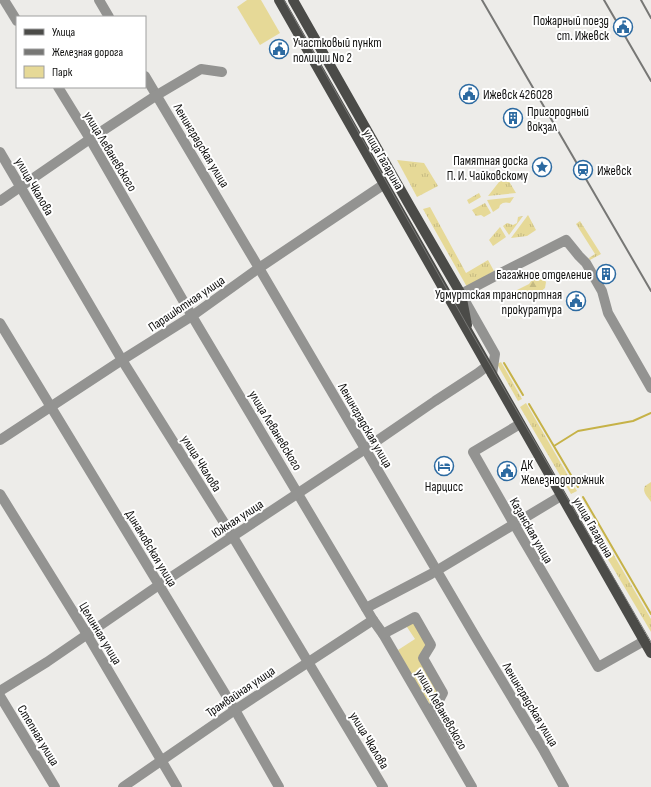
<svg xmlns="http://www.w3.org/2000/svg" width="651" height="787" font-family="'Sofia Sans Condensed',sans-serif">
<defs>
<pattern id="grass-tufts" width="24" height="20" patternUnits="userSpaceOnUse"><rect width="24" height="20" fill="#e6d997"/><path d="M3 7l-1-3M5 7V3M7 7l1-3M15 17l-1-3M17 17v-4M19 17l1-3" fill="none" stroke="#c4b981"/></pattern>
<pattern id="forest-firs" width="22" height="20" patternUnits="userSpaceOnUse"><rect width="22" height="20" fill="#e6d997"/><path d="M5 1l3.5 6h-7zM16 11l3.5 6h-7z" fill="#c4b981"/></pattern>
</defs>
<rect width="100%" height="100%" fill="#edece9"/>
<!-- grass -->
<g fill="url(#grass-tufts)">
<polygon points="397,160 424,163 438,186 417,197"/>
<polygon points="507,178 516,193 488,196 499,182"/>
<polygon points="479,193 481,197 469,204 467,200"/>
<path d="M514 197 510 203C506 202 503 202 500 205L499 208 493 212 487 200Z"/>
<polygon points="485,203 491,213 484,217 481,215 476,216 472,210"/>
<polygon points="430,207 466,273 488,260 494,271 467,287 423,209"/>
<polygon points="528,215 536,230 527,236 511,238"/>
<polygon points="523,216 509,235 503,226 507,223 513,225 517,223 518,217"/>
<polygon points="580,221 601,254 590,260 589,258 595,254 576,224"/>
<polygon points="500,227 506,237 493,246 489,240"/>
<polygon points="501,362 522,399 518,401 497,364"/>
<polygon points="526,403 577,491 571,494 520,407"/>
<polygon points="579,496 610,548 605,552 574,499"/>
<polygon points="612,552 651,619 651,632 606,556"/>
</g>
<!-- forest -->
<g fill="url(#forest-firs)">
<polygon points="535,276 542,277 546,282 545,288 534,297 525,301 516,299 513,292 529,284"/>
<path d="M651 482V502C647 496 642 492 645 486Z"/>
</g>
<!-- park -->
<g fill="#e6d997">
<polygon points="247,0 261,0 280,33 260,45 237,7"/>
<polygon points="413,620 429,646 422,664 440,692 436,700 430,704 420,690 398,650 415,639 405,624"/>
</g>
<g fill="none" stroke-linecap="round" stroke-linejoin="round">
<!-- stream -->
<g stroke="#c6b247" stroke-width="2">
<polyline points="504,363 523,395"/>
<polyline points="529,404 578,487"/>
<polyline points="554,446 578,431 633,421 651,413"/>
<polyline points="583,497 651,614"/>
</g>
<!-- minor -->
<g stroke="#939391" stroke-width="10">
<polyline points="4,0 17,21"/>
<polyline points="99,0 109,17"/>
<polyline points="145,76 259,268 478,641 544,751 564,787"/>
<polyline points="58,87 90,139 192,316 373,620 383,634 472,787"/>
<polyline points="0,152 122,360 233,537 383,787"/>
<polyline points="0,201 90,139 157,95 201,69 222,72"/>
<polyline points="0,323 235,710 279,787"/>
<polyline points="492,374 495,354 461,294 501,273 566,240 579,256 586,263 602,291 608,313 651,388"/>
<polyline points="520,424 473,452 514,524 598,667 644,641"/>
<polyline points="0,440 122,360 192,316 259,268 383,185"/>
<polyline points="0,494 85,631 177,787"/>
<polyline points="366,608 431,574 561,496"/>
<polyline points="383,634 415,617 431,645 423,658 443,693 436,706 428,710"/>
<polyline points="0,691 47,662 159,585 365,449 435,401 478,373 487,366"/>
<polyline points="0,696 55,787"/>
<polyline points="436,706 456,740"/>
<polyline points="123,787 235,710 373,620"/>
</g>
<!-- major -->
<g stroke="#4b4b48" stroke-width="10">
<polyline points="279,0 651,653"/>
<polyline points="293,0 411,208 461,294 467,325"/>
</g>
<!-- tram -->
<polyline stroke="#777775" stroke-width="1" points="284,0 467,325 651,642"/>
<!-- rail -->
<g stroke="#777775" stroke-width="2">
<polyline points="482,0 651,291"/>
<polyline points="604,0 651,81"/>
<polyline points="641,0 651,18"/>
</g>
</g>
<!-- icons -->
<defs>
<symbol id="civic-ring" viewBox="-11 -11 22 22"><circle r="9.5" fill="#fff" stroke="#2c6aa1" stroke-width="1.5"/><path d="M-.6-6.5H3V-4.5H.6V-3L4-1V1h2V6H-6V1h2V-1L-.6-3ZM-1.2 2.5V6h2.4V2.5Z" fill="#2c6aa1"/></symbol>
<symbol id="building-ring" viewBox="-11 -11 22 22"><circle r="9.5" fill="#fff" stroke="#2c6aa1" stroke-width="1.5"/><path d="M-4-6H4V6H1V3H-1V6H-4ZM-2.5-4.3h1.7v1.8h-1.7ZM.8-4.3h1.7v1.8H.8ZM-2.5-1h1.7V.8h-1.7ZM.8-1h1.7V.8H.8Z" fill="#2c6aa1"/></symbol>
<symbol id="sight-ring" viewBox="-11 -11 22 22"><circle r="9.5" fill="#fff" stroke="#2c6aa1" stroke-width="1.5"/><path d="M0-6L1.8-2.2L6-1.7L2.9 1.2L3.7 5.4L0 3.3L-3.7 5.4L-2.9 1.2L-6-1.7L-1.8-2.2Z" fill="#2c6aa1"/></symbol>
<symbol id="station-ring" viewBox="-11 -11 22 22"><circle r="9.5" fill="#fff" stroke="#2c6aa1" stroke-width="1.5"/><path d="M-3-6H3Q5-6 5-4V2Q5 4 3 4L4.5 6H3L1.5 4h-3L-3 6H-4.5L-3 4Q-5 4-5 2V-4Q-5-6-3-6ZM-3.5-4v3h7v-3ZM-3.5 1v1.5H-2V1ZM2 1v1.5H3.5V1Z" fill="#2c6aa1"/></symbol>
<symbol id="hotel-ring" viewBox="-11 -11 22 22"><circle r="9.5" fill="#fff" stroke="#2c6aa1" stroke-width="1.5"/><path d="M-6-4.5h1.5V1H6V5H4.5V3h-9V5H-6ZM-4 0a1.8 1.8 0 1 1 3.6 0ZM.5 0V-2.5h3Q6-2.5 6 0Z" fill="#2c6aa1"/></symbol>
</defs>
<g fill-rule="evenodd">
<use href="#civic-ring" x="612" y="16" width="22" height="22"/>
<use href="#civic-ring" x="268" y="38" width="22" height="22"/>
<use href="#civic-ring" x="458" y="83" width="22" height="22"/>
<use href="#building-ring" x="502" y="107" width="22" height="22"/>
<use href="#sight-ring" x="531" y="156" width="22" height="22"/>
<use href="#station-ring" x="572" y="159" width="22" height="22"/>
<use href="#building-ring" x="595" y="263" width="22" height="22"/>
<use href="#civic-ring" x="565" y="290" width="22" height="22"/>
<use href="#hotel-ring" x="433" y="455" width="22" height="22"/>
<use href="#civic-ring" x="496" y="460" width="22" height="22"/>
</g>
<g text-anchor="middle" stroke-width="4" stroke-linejoin="round" paint-order="stroke">
<!-- poi labels -->
<g font-size="13" fill="#10100f" stroke="#fff" text-anchor="start">
<text x="609" y="25" text-anchor="end">Пожарный поезд<tspan x="609" dy="15">ст. Ижевск</tspan></text>
<text x="293" y="47">Участковый пункт<tspan x="293" dy="15">полиции No 2</tspan></text>
<text x="483" y="99">Ижевск 426028</text>
<text x="527" y="116">Пригородный<tspan x="527" dy="15">вокзал</tspan></text>
<text x="528" y="165" text-anchor="end">Памятная доска<tspan x="528" dy="15">П. И. Чайковскому</tspan></text>
<text x="597" y="175">Ижевск</text>
<text x="592" y="279" text-anchor="end">Багажное отделение</text>
<text x="562" y="299" text-anchor="end">Удмуртская транспортная<tspan x="562" dy="15">прокуратура</tspan></text>
<text x="521" y="469">ДК<tspan x="521" dy="15">Железнодорожник</tspan></text>
<text x="444" y="491" text-anchor="middle">Нарцисс</text>
</g>
<!-- street labels -->
<g font-size="13" fill="#10100f" stroke="#fff">
<text transform="translate(202 145) rotate(59)" y="5">Ленинградская улица</text>
<text transform="translate(111 151) rotate(59)" y="5">улица Леваневского</text>
<text transform="translate(384 159) rotate(60)" y="5">улица Гагарина</text>
<text transform="translate(35 186) rotate(60)" y="5">улица Чкалова</text>
<text transform="translate(186 303) rotate(-34)" y="5">Парашютная улица</text>
<text transform="translate(366 425) rotate(60)" y="5">Ленинградская улица</text>
<text transform="translate(276 430) rotate(59)" y="5">улица Леваневского</text>
<text transform="translate(202 463) rotate(58)" y="5">улица Чкалова</text>
<text transform="translate(237 518) rotate(-33)" y="5">Южная улица</text>
<text transform="translate(594 527) rotate(60)" y="5">улица Гагарина</text>
<text transform="translate(532 530) rotate(60)" y="5">Казанская улица</text>
<text transform="translate(152 548) rotate(59)" y="5">Динамовская улица</text>
<text transform="translate(101 633) rotate(59)" y="5">Целинная улица</text>
<text transform="translate(240 691) rotate(-34)" y="5">Трамвайная улица</text>
<text transform="translate(531 704) rotate(59)" y="5">Ленинградская улица</text>
<text transform="translate(442 709) rotate(60)" y="5">улица Леваневского</text>
<text transform="translate(39 735) rotate(59)" y="5">Степная улица</text>
<text transform="translate(370 740) rotate(59)" y="5">улица Чкалова</text>
</g>
</g>
<!-- legend -->
<rect x="16" y="16" width="130" height="72" fill="#ffffff" stroke="#9f9f9f"/>
<rect x="24" y="29" width="20" height="6" fill="#4b4b48" stroke="#9f9f9f"/>
<text x="52" y="36" font-size="12" fill="#10100f">Улица</text>
<rect x="24" y="49" width="20" height="6" fill="#777775" stroke="#9f9f9f"/>
<text x="52" y="56" font-size="12" fill="#10100f">Железная дорога</text>
<rect x="24" y="66" width="20" height="12" fill="#e6d997" stroke="#9f9f9f"/>
<text x="52" y="76" font-size="12" fill="#10100f">Парк</text>
</svg>
